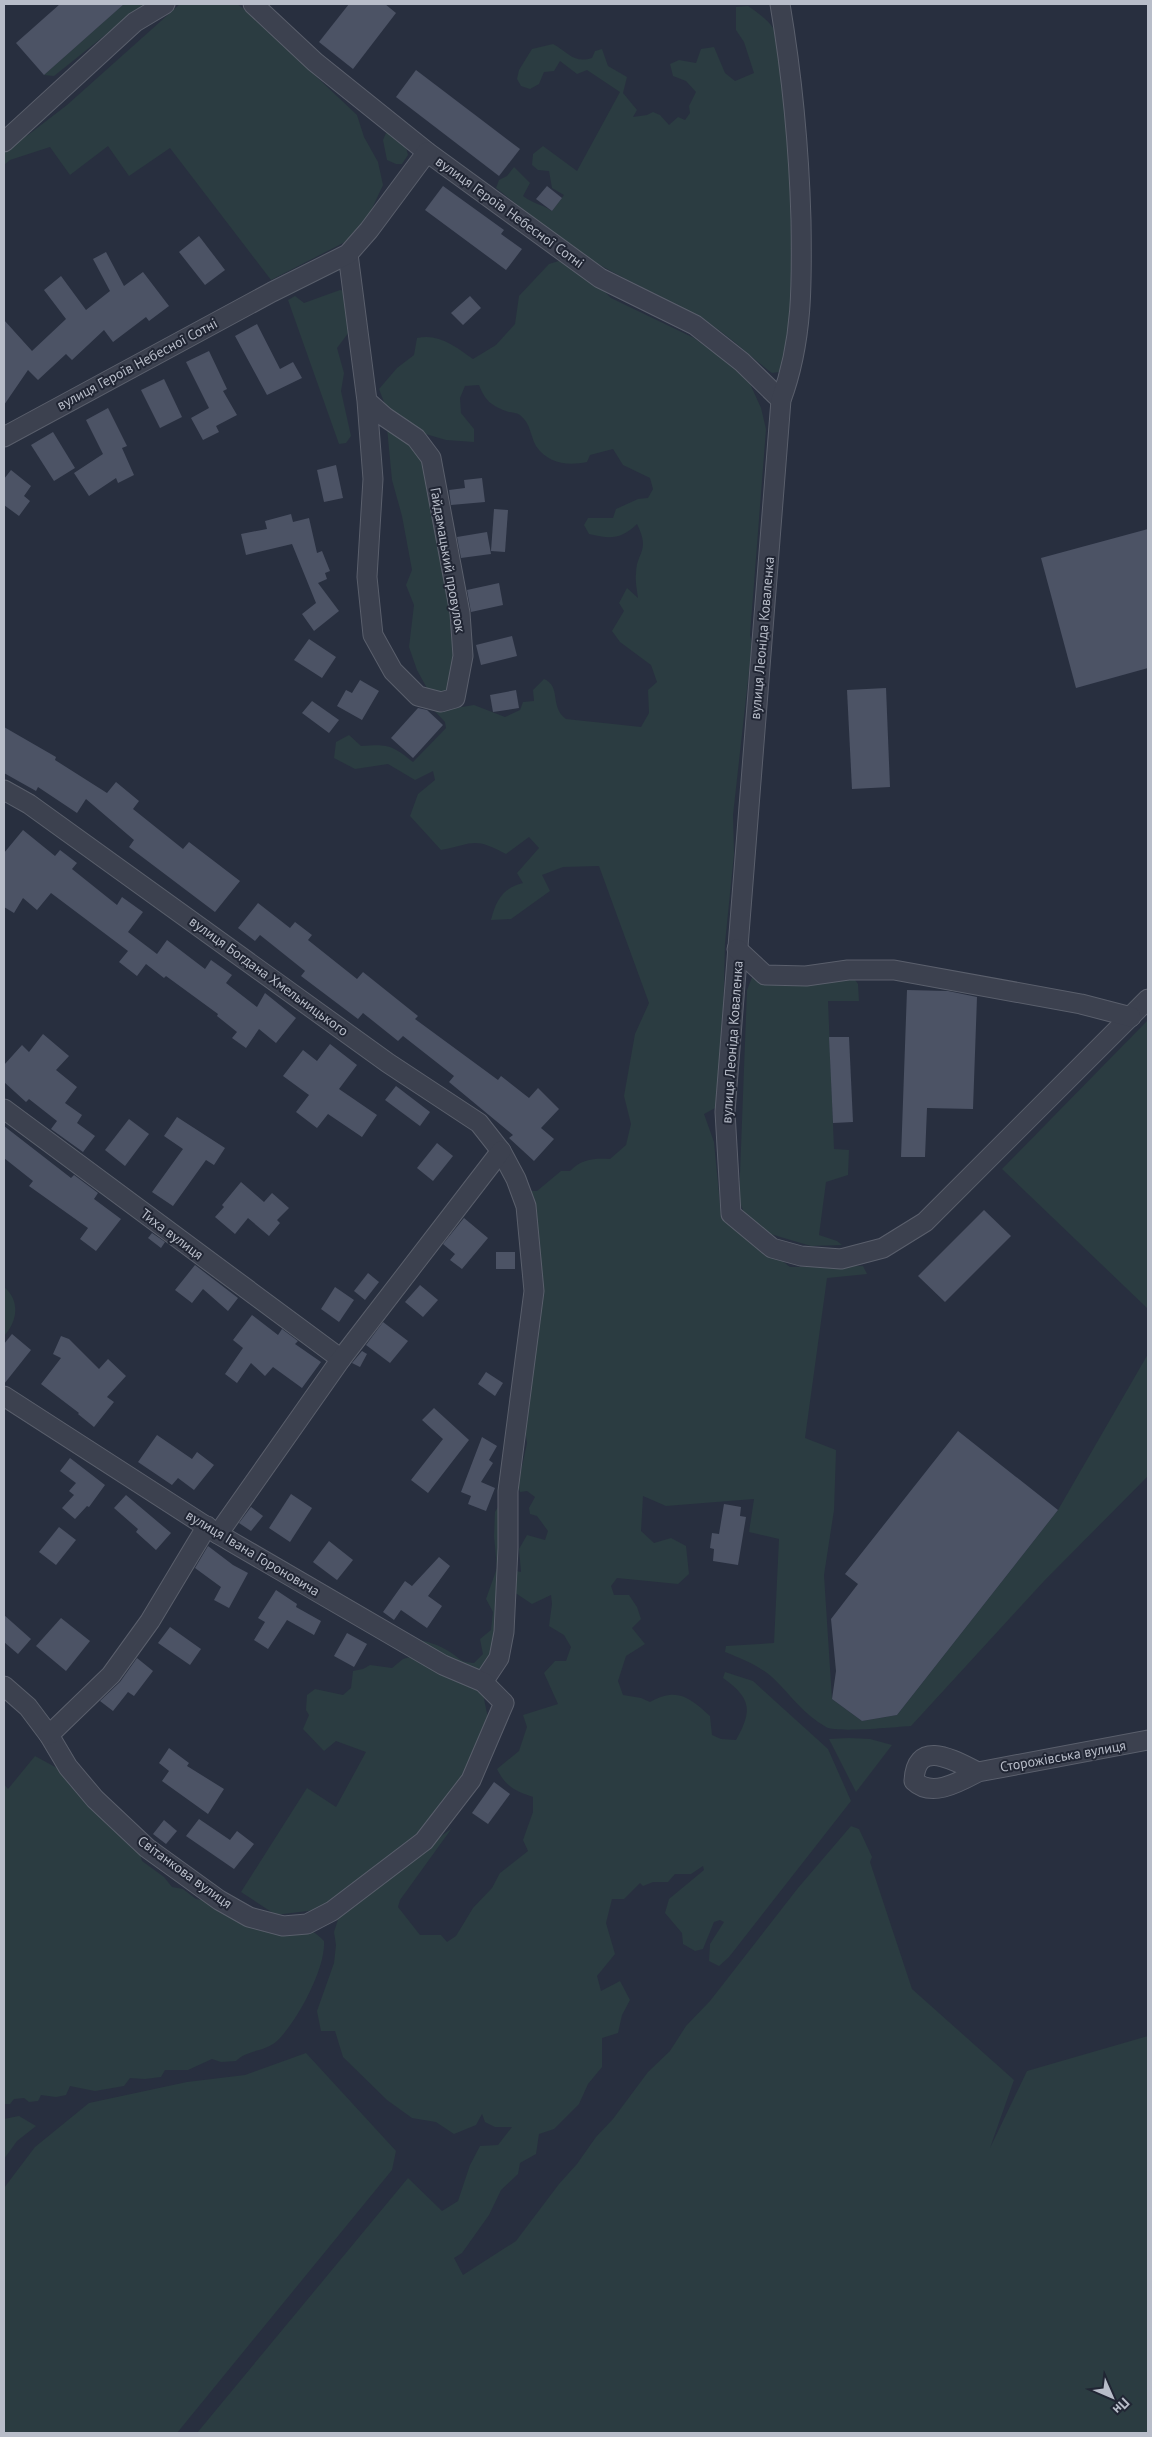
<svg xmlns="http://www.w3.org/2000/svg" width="1152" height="2437" font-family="'PT Sans',sans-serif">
<rect width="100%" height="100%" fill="#282f3f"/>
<!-- green -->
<g fill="#2b3c41">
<polygon points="124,4 144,4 54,76 44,75"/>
<polygon points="180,4 237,4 248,12 357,115 364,137 378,162 383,185 369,215 349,240 271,280 170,148 129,176 108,146 70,175 50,147 10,160 4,165 4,149 13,140 28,135 67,105"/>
<path d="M748 6C764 17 775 25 781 44L798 241 789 364 779 372 772 373C752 358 735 341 713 326 669 297 618 279 574 249 547 231 522 208 496 188L499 180 507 176 514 167 530 183 523 196C534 204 541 204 552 211L564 195 552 188 549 171 538 170 532 165 533 154 543 146 577 171 620 92 587 70 577 74 560 61 554 71 544 72 539 84 530 89 521 86 517 79 519 70 532 49 553 44C568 52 574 64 592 58L595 51 602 49 608 66 627 77 623 93 637 110 633 117 647 115 653 112 660 115 669 125 678 117 685 120 690 113 689 106 696 92 686 81 673 76 670 64 679 60 696 63 701 49 714 47 725 73 735 81 754 73 744 42 736 30V7Z"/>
<path d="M386 133C400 134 405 142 408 155L402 164H396L387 160 383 140Z"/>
<path d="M562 260 602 289 611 298 694 338 746 375 761 408 766 429 750 635 752 644 733 815 734 854 725 943 723 1021 717 1107 704 1114 714 1142 721 1215 742 1235 772 1253 790 1267 863 1266 867 1274 827 1278 805 1438 836 1450 834 1510 824 1575 832 1699 862 1721 897 1715 1058 1510 1148 1354V1476L1044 1581 911 1726C896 1727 836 1733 826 1727 804 1715 790 1694 772 1677 758 1665 742 1659 725 1652L726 1646 774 1643 779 1539 749 1532 754 1499 666 1506 643 1496 641 1531 654 1543 671 1538 686 1546 689 1574 678 1584 617 1578 611 1586 614 1595H629L637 1607 641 1619 632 1628 645 1644 626 1656 618 1681 623 1695 641 1698 650 1702C677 1687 689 1697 710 1716L712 1735 721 1739 736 1740C753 1710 751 1698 723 1678L725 1672 753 1681 828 1749 851 1801 729 1957 719 1966 709 1961 710 1944 724 1922 720 1920 714 1922 703 1949 695 1951 683 1944 682 1933 665 1913 669 1899 704 1870 703 1866 691 1874H675L668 1882H653L643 1886 640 1883 624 1899H612L606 1923 615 1954 597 1976 601 1991 620 1981 630 2000 622 2015 618 2033 602 2038V2067L588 2084 579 2104 554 2129 539 2134 536 2154 520 2163 518 2174 501 2190 489 2215 462 2253 454 2258 463 2275 516 2241 559 2184 577 2164 596 2137 613 2119 648 2072 670 2051 686 2026 710 2001 798 1888 851 1826 859 1829 872 1857 870 1862 912 1989 1014 2080 990 2148 1027 2071 1148 2036V2433H197L408 2178 442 2211 458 2201 470 2165 480 2146 498 2145 512 2127H495L485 2122 482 2114 476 2125 454 2134 436 2122 412 2118 387 2100 343 2057 335 2031H321L317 2011 334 1963 336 1945 334 1932 340 1913 452 1828 400 1900 398 1907 420 1935H441L447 1942 456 1936 473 1908 492 1888 500 1873 528 1851 523 1840 533 1812V1797C515 1791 506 1787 497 1769L519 1751 527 1727 523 1715 558 1704 544 1673 555 1661H566L571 1647 564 1635 549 1626 552 1604 551 1595 532 1604 517 1594 501 1592 502 1634 481 1673 456 1668 415 1639C427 1641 439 1645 450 1652 461 1659 459 1662 474 1663L483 1654 480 1639 491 1630 493 1612 486 1599 497 1568 494 1536 495 1512 498 1507 502 1513 505 1569 521 1572 519 1549 527 1535 545 1540 548 1531 537 1516 530 1514 529 1508 535 1497 527 1491 520 1492 518 1485 527 1443 523 1417 530 1191H537L561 1171H570C581 1159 595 1158 610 1159L626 1145 631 1124 624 1096 635 1034 649 1003 599 866 563 867 542 875 550 891 511 919 491 920C496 900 503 888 523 883L517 873 539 848 529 837 506 854C474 837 475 843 441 850L410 816 418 794 435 780 433 771 415 780 388 764 355 769 334 758 336 742 349 735 361 746C388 744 392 745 413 762L446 728 445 722 428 704V690L417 670 409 647 414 605 406 585 412 570 402 516 392 480 387 428 406 438 423 460 455 614 456 708 474 705 505 717 520 710 523 702 534 701 533 690 544 679C562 687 549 706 566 719L641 727 649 713 648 690 657 682 651 665 620 642 612 631 624 611 619 603 627 588 638 598C637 590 635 581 636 574 636 552 651 552 637 524 620 540 610 539 589 534L584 525 588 518H613L616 509 638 499 648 498 653 489 650 478 623 465 613 449 590 455 587 462C568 466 548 464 536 446 530 435 531 424 520 415 516 412 510 413 506 411 490 405 485 400 479 385L465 386 460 398 461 413 474 429V442L446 440 412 430 387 410 379 389 397 368 414 355 417 338C439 333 456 347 473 359L496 345 515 324 519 296 549 264Z"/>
<polygon points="340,290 349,292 352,328 337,348 344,373 341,391 351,436 346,443 339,444 288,300 295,296 304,303"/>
<polygon points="848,970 858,984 859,1001 828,1001 834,1149 849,1150 848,1175 826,1182 819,1235 837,1241 842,1245 811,1246 760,1231 745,1215 739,1200 747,990 753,975"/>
<polygon points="1148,1020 1148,1309 1002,1169"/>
<path d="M4 1287C20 1300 18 1321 4 1336Z"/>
<polygon points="414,1656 471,1680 483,1694 489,1723 471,1769 435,1820 331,1908 276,1915 241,1892 307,1788 336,1807 366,1752 336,1741 324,1751 303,1729 309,1715 306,1710 307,1695 315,1689 343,1695 351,1688 353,1671 363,1669 370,1665 392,1668 403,1659"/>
<polygon points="849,1738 870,1739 892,1745 856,1792 829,1739"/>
<path d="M35 1756 57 1768 89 1804 139 1850 142 1861 164 1877 172 1887 183 1889 196 1899 208 1901 277 1935C296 1923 309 1926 324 1941 326 1968 297 2022 277 2041 265 2052 246 2050 236 2061L221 2062 212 2059 188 2070H165L161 2077 145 2079 130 2078 124 2086 95 2091 70 2086 66 2095 56 2097 41 2095 38 2101 29 2102 24 2098 14 2099 10 2104H4V1784L8 1789Z"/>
<polygon points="306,2053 396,2151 392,2170 177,2433 4,2433 4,2188 35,2147 89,2103 187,2082 245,2075"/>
<polygon points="19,2116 36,2126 17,2141 4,2159 4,2119"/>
</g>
<!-- building -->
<g fill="#4c5365">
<polygon points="60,4 124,4 44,75 16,43"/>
<polygon points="349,4 385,4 396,13 353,69 319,42"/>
<polygon points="416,70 520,149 499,176 396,97"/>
<polygon points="443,186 504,230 501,234 522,249 506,270 425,210"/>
<polygon points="547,186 562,198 552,211 536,199"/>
<polygon points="199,236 225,270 205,285 179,252"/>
<polygon points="106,252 124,286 143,272 169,306 149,321 146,317 113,342 104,330 72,360 66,354 38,380 28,370 4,405 4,320 32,351 66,319 44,290 61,276 86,310 110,291 93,259"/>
<polygon points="470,296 481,308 463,325 451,313"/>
<polygon points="257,324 280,369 293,362 302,378 267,395 235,336"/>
<polygon points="209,351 227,389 223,391 237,415 216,426 219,432 203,440 191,418 209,408 186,362"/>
<polygon points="164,379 182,417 160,428 141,390"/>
<polygon points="108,408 127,446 122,448 134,475 118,483 116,478 89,496 74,473 103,454 86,420"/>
<polygon points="53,432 75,468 54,481 31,445"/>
<polygon points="336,465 343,498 324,502 317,470"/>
<polygon points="11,470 31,486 24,496 30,501 19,516 4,505 4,479"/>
<polygon points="482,478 485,502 451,505 449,490 465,488 464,480"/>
<polygon points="494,509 508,510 505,552 491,551"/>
<polygon points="291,514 293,522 309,518 317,553 322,551 330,571 325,573 327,579 318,583 339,611 314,631 302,614 316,603 292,544 246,555 241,534 267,529 265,521"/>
<polygon points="1148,529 1148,668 1076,688 1041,558"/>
<polygon points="487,532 491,554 461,558 457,537"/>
<polygon points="499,583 503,605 471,612 467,590"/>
<polygon points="512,636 517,656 481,665 476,645"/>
<polygon points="309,639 336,657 322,678 294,660"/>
<polygon points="360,680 379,691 362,720 337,706 346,690 352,693"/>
<polygon points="886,688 890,787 852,789 847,690"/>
<polygon points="516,690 519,708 493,712 490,695"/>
<polygon points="312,701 339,720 329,733 302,713"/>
<polygon points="418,708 427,710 443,725 413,758 391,738"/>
<polygon points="4,727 56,757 55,760 107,793 116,782 139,801 133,809 183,849 189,842 240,881 215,912 129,847 134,840 86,799 77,813 38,787 36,791 4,773"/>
<polygon points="23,830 55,856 60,850 77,863 72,869 117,905 122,897 143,912 128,932 157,954 167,940 205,969 211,960 232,975 226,983 257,1007 265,993 296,1018 276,1043 259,1029 246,1048 232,1038 237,1032 217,1016 218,1014 166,976 164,978 146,964 137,976 119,962 128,951 51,893 37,910 23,898 14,913 4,907 4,853"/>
<polygon points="258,903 290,928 295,922 312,935 308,940 357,979 363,972 418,1016 415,1019 498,1080 501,1076 529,1098 538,1088 559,1109 541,1128 554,1139 534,1161 509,1138 513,1135 449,1082 454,1076 403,1036 398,1041 363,1013 358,1019 301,976 305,971 260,935 255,941 238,928"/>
<polygon points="907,990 948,991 977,997 973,1109 927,1108 925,1157 901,1157"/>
<polygon points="43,1034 69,1056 56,1070 77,1087 65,1103 82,1115 77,1123 95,1136 83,1152 51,1129 57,1121 29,1099 26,1102 4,1082 4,1065 22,1045 29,1052"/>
<polygon points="829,1037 849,1037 853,1122 833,1123"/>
<polygon points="330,1044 357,1065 339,1089 377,1115 362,1137 328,1114 317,1128 296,1112 309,1095 283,1076 303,1050 317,1061"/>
<polygon points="396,1086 430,1112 420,1126 385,1100"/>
<polygon points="177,1117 225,1148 214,1165 206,1160 173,1206 152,1192 183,1149 164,1136"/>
<polygon points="129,1119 149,1134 125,1166 105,1150"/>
<polygon points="4,1126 71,1178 74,1175 98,1193 94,1199 121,1219 96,1251 80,1239 88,1228 29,1186 33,1181 4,1158"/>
<polygon points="437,1143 453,1156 433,1181 417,1168"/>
<polygon points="241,1182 264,1202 272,1193 289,1208 277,1220 280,1223 269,1236 248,1218 235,1234 215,1217 224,1207 222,1205"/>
<polygon points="984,1210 1011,1236 945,1302 918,1276"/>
<polygon points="464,1218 488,1238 462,1269 450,1260 455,1254 443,1244"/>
<polygon points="152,1233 165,1242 161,1248 148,1238"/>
<rect x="496" y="1252" width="19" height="17"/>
<polygon points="195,1265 238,1298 228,1311 203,1289 192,1303 175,1290"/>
<polygon points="368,1273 379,1282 365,1300 354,1291"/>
<polygon points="420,1285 438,1300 423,1317 405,1302"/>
<polygon points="335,1287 354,1300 339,1322 321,1309"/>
<polygon points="252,1315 278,1335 282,1329 298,1341 295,1344 321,1362 302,1388 273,1367 265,1376 251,1363 237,1383 225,1374 243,1348 233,1340"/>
<polygon points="383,1322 408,1341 390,1363 366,1345"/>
<polygon points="12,1334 31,1350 4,1384 4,1344"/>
<polygon points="61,1336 69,1339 99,1369 108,1359 126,1376 107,1397 114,1402 94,1427 78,1414 79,1413 41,1384 61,1358 53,1354"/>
<polygon points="362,1351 367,1354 360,1367 352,1363"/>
<polygon points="486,1372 503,1383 495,1396 478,1384"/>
<polygon points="434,1408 469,1440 428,1493 411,1480 443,1439 422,1420"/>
<polygon points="958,1431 1058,1510 897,1715 862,1721 832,1699 836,1671 831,1619 858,1584 845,1574"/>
<polygon points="157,1435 192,1459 197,1452 214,1465 194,1490 178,1478 172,1485 138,1462"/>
<polygon points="482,1437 497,1446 489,1460 493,1463 481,1482 495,1488 486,1511 468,1504 471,1496 461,1492"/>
<polygon points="70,1458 105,1485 89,1507 87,1506 75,1519 62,1508 74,1495 69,1491 76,1483 60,1471"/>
<polygon points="291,1494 312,1508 290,1542 269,1528"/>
<polygon points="126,1495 171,1533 156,1550 136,1532 138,1529 114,1508"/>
<polygon points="724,1504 741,1507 740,1516 746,1517 738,1565 713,1561 714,1549 710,1548 712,1533 719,1534"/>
<polygon points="251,1507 263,1516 251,1531 239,1523"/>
<polygon points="59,1527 76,1540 56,1565 39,1552"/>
<polygon points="329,1541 353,1560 337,1580 313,1562"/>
<polygon points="208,1546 233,1565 248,1573 229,1608 214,1600 221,1587 195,1568"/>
<polygon points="439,1557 450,1566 428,1596 442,1606 427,1628 401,1610 394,1620 383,1612 405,1581 412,1586"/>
<polygon points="276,1590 297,1604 296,1607 321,1621 314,1635 287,1620 268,1649 254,1640 265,1622 258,1618"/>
<polygon points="4,1615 31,1639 18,1654 4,1642"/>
<polygon points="61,1618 90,1641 66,1671 36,1646"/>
<polygon points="170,1627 201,1649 190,1665 158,1643"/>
<polygon points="347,1633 367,1644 354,1667 334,1656"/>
<polygon points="137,1658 153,1671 134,1696 128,1692 113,1711 100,1701 120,1682"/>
<polygon points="169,1748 189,1763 187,1766 224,1789 208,1814 162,1781 169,1771 159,1763"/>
<polygon points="494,1782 510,1794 488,1824 472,1813"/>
<polygon points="199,1819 230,1840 237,1831 254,1844 234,1869 186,1836"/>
<polygon points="164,1820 177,1831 166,1844 153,1834"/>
</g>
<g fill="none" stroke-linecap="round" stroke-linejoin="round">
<defs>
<g id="minor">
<polyline points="253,4 315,62 427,152 600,278 695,325 742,362 781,400"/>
<path d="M780 4C792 75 799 147 801 220 802 281 803 341 781 400L725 1112 731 1214 772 1248 801 1256 841 1259 883 1248 925 1222 1148 999"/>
<polyline points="4,142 135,22 165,4"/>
<polyline points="348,254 367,401 385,417 416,438 431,458 460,613 463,656 455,698 441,702 418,696 393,671 373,635 367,577 373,479 367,401"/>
<polyline points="4,437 272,292 348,254 369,230 427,152"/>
<polyline points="4,790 29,804 388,1063 479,1123 501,1151 516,1179 526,1206 534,1291 508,1491 508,1548 504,1632 499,1658 483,1682"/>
<polyline points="737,949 765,975 806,976 848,970 894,970 1081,1004 1131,1017"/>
<polyline points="4,1109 341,1359"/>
<polyline points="4,1396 218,1534 443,1665 483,1682 504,1703 471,1780 424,1841 332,1911 307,1924 283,1926 249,1917 219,1900 147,1848 95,1799 68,1767 49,1735 28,1707 4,1686"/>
<polyline points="218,1534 341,1359 501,1151"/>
<polyline points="49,1735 111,1675 150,1621 207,1526"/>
<path d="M978 1772C955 1761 916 1737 914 1781 932 1798 959 1782 978 1772L1148 1740"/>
</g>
</defs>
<!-- minor casing -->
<use href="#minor" stroke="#5a5f6c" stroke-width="21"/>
<!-- minor -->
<use href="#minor" stroke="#3c414f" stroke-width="19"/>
</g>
<g text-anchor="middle" stroke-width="4" stroke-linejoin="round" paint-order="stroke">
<!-- street labels -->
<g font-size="14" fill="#b8bdc9" stroke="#212634">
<text transform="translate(510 212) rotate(36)" y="5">вулиця Героїв Небесної Сотні</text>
<text transform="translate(137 364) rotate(-28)" y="5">вулиця Героїв Небесної Сотні</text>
<text transform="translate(448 560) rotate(80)" y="5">Гайдамацький провулок</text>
<text transform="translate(762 638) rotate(-85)" y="5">вулиця Леоніда Коваленка</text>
<text transform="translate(269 976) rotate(36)" y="5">вулиця Богдана Хмельницького</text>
<text transform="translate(732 1042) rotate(-86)" y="5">вулиця Леоніда Коваленка</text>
<text transform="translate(172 1234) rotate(37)" y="5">Тиха вулиця</text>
<text transform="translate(253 1553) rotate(31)" y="5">вулиця Івана Гороновича</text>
<text transform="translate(1063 1756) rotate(-10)" y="5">Сторожівська вулиця</text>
<text transform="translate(185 1872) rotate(36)" y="5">Світанкова вулиця</text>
</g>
</g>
<!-- border -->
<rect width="1152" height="2437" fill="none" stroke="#b8bdc9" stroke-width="10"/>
<!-- north arrow -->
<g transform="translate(1112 2397) rotate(135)" stroke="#212634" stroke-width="4" paint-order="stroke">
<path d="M0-4L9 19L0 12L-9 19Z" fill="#b8bdc9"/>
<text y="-8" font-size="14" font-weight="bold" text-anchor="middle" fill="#b8bdc9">Пн</text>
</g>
</svg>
